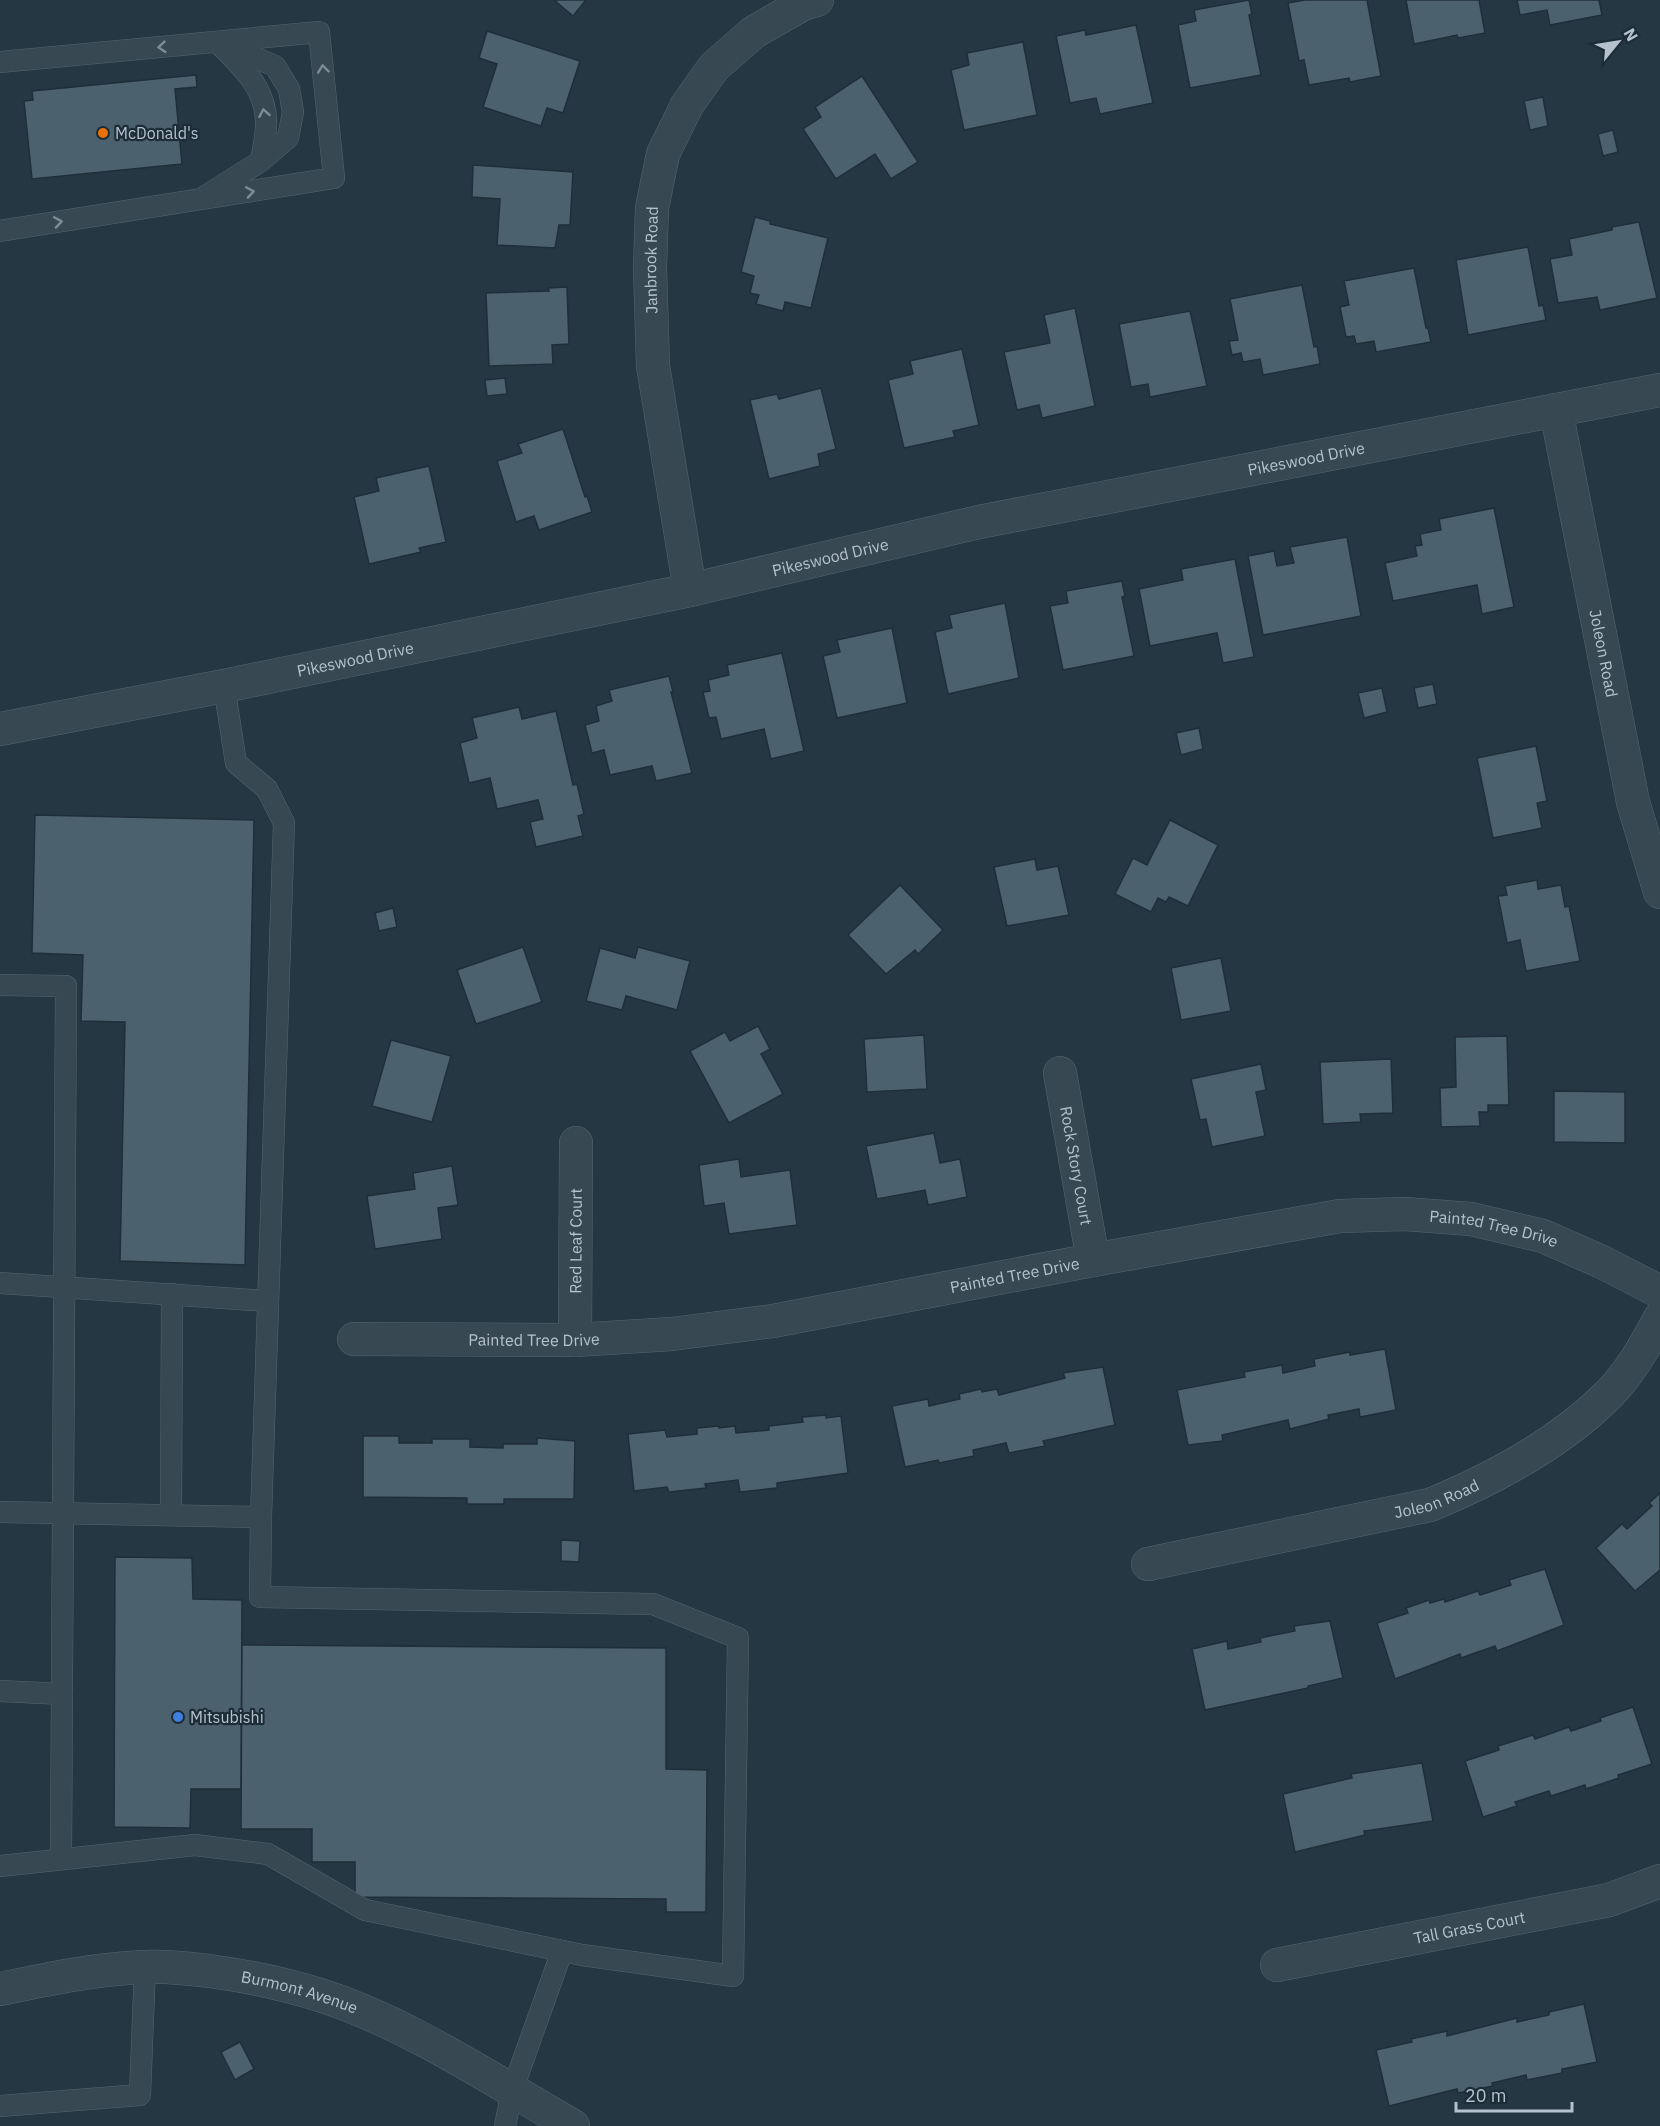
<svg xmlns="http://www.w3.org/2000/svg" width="1660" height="2126" font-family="'IBM Plex Sans',sans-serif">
<rect width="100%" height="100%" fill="#243743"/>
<!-- building -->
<g fill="#4c616e" stroke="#1f2f3a" stroke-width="1.5">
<polygon points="554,0 586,0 573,16"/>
<polygon points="1249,0 1252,14 1249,15 1261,75 1190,88 1178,25 1196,21 1194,10"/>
<polygon points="1305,0 1367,0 1381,76 1350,82 1349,78 1309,85 1304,60 1299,61 1288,3"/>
<polygon points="1406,0 1479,0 1485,33 1458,38 1457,35 1414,44"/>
<polygon points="1517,0 1599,0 1602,15 1550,25 1547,10 1520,15"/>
<polygon points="1136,25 1153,103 1100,114 1096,98 1070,103 1056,36 1085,30 1086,35"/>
<polygon points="487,31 580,61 563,113 547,108 541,126 483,107 497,64 479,58"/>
<polygon points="1023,42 1037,115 964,130 951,70 969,65 967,53"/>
<polygon points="196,75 197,87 175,89 182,164 32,179 24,101 33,100 32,91"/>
<polygon points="862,76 918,162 891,179 875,154 836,179 803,129 821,117 815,107"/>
<polygon points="1543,97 1548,126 1530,130 1524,101"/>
<polygon points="1613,130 1618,152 1603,156 1598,134"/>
<polygon points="473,165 573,172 570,225 559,225 555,248 497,245 500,199 472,197"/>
<polygon points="755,217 770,221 770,224 828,238 811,308 785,302 783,311 756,304 759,295 750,293 754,276 741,272"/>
<polygon points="1639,222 1657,298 1600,310 1597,297 1558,303 1550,259 1572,255 1569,239 1612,230 1612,227"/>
<polygon points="1528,247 1539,306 1543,305 1546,320 1468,335 1456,260"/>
<polygon points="1414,268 1426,328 1428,328 1431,342 1376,352 1374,341 1356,344 1354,336 1346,337 1340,307 1349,305 1344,281"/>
<polygon points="1302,285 1314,347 1317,346 1320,364 1263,375 1260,359 1243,362 1241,353 1232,355 1229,341 1238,340 1230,299"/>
<polygon points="567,287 569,344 552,345 553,364 489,366 486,293 549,291 548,288"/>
<polygon points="1075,308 1095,406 1042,418 1039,405 1017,410 1004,352 1050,343 1044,315"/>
<polygon points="1190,311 1207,386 1150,397 1148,384 1131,387 1119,324"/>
<polygon points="962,349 979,425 953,431 955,437 904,448 888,380 913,374 910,361"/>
<polygon points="505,378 507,394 487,396 485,380"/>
<polygon points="821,388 836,449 818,454 820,466 769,479 750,400 777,394 779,399"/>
<polygon points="563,429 585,497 587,496 592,512 539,530 534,516 516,522 497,461 522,453 518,444"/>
<polygon points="429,466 446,542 419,548 421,552 369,564 354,497 379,491 376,478"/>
<polygon points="1494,508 1514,607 1482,614 1477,585 1393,601 1385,563 1417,556 1415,546 1422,545 1420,534 1441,530 1439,519"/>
<polygon points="1347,537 1361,616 1263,635 1248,556 1274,551 1277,566 1294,563 1290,547"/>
<polygon points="1235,559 1254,657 1223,663 1217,633 1150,646 1139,589 1183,580 1181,569"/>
<polygon points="1122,581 1125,596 1122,597 1134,656 1063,670 1050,606 1068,603 1066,591"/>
<polygon points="1005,603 1019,678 948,694 935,632 952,628 949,615"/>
<polygon points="892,628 907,703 837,718 823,656 840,652 837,640"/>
<polygon points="782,653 804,751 771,759 764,729 721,739 716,717 709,718 703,692 710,691 708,680 729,675 727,665"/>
<polygon points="669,676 673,692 671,692 692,773 656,781 652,766 610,775 604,750 592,753 585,725 599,721 596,706 612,701 609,690"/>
<polygon points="1433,684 1437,704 1418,708 1414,688"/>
<polygon points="1382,688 1387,712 1364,718 1358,693"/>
<polygon points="519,707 522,719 556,711 573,785 577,784 584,814 578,816 583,836 536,847 530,822 543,819 538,800 497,809 490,778 469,783 460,743 477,738 472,718"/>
<polygon points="1199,728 1203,749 1181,755 1176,733"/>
<polygon points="1536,746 1547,801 1537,803 1542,828 1493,838 1477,758"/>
<polygon points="35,815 254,820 245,1265 120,1261 125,1022 81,1021 83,955 32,953"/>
<polygon points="1170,820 1218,845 1188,906 1169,897 1166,902 1158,898 1151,912 1115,894 1133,858 1147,865"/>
<polygon points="1035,859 1037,870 1058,866 1069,915 1007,926 994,867"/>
<polygon points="1537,880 1538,889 1561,885 1565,907 1569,906 1580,961 1526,971 1520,940 1507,943 1498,896 1507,895 1505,886"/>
<polygon points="900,885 943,930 918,954 915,950 886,974 848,935"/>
<polygon points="393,908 397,927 379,931 375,913"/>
<polygon points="523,947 542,1002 476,1024 457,970"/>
<polygon points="638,947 690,961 677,1010 626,996 622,1010 586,1001 600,948 635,958"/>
<polygon points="1221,958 1231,1011 1181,1020 1171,968"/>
<polygon points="758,1026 770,1049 761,1054 783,1094 729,1123 690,1051 725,1032 730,1041"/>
<polygon points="924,1035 927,1089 867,1092 864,1039"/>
<polygon points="1507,1036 1509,1105 1488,1105 1488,1112 1479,1112 1480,1126 1441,1127 1440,1088 1456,1087 1455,1037"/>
<polygon points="391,1040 451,1056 432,1122 372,1106"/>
<polygon points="1391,1059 1393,1113 1360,1114 1361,1122 1323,1124 1320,1062"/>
<polygon points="1261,1064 1266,1090 1256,1092 1265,1136 1212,1147 1206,1119 1200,1120 1191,1079"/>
<polygon points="1554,1091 1625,1092 1625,1143 1554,1142"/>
<polygon points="934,1133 940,1163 960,1159 967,1197 928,1205 925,1190 877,1199 866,1146"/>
<polygon points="739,1159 741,1177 790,1170 797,1225 729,1234 724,1203 704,1206 699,1165"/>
<polygon points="452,1166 458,1205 438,1208 442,1239 375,1249 367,1196 415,1189 413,1173"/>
<polygon points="1385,1349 1396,1410 1360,1417 1359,1409 1328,1415 1329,1419 1290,1429 1288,1420 1222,1435 1223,1441 1188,1445 1177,1390 1245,1377 1244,1372 1282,1365 1283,1373 1315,1366 1314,1359 1350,1352 1350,1355"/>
<polygon points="1103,1367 1115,1425 1043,1441 1045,1446 1009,1453 1006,1443 973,1450 974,1456 939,1463 938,1460 905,1467 892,1406 928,1399 929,1406 960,1399 959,1394 981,1389 982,1392 997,1389 999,1395 1065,1378 1063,1373"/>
<polygon points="826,1415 826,1418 841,1416 848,1473 777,1483 777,1488 740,1492 738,1480 705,1484 706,1488 669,1492 667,1487 634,1491 628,1434 665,1430 667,1437 697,1434 697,1428 719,1426 719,1428 735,1426 736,1433 769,1430 769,1426 803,1422 802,1417"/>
<polygon points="363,1436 399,1436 399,1443 432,1443 432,1439 470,1439 470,1447 503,1448 503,1444 537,1444 537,1438 575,1441 574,1499 504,1499 504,1504 467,1504 467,1498 363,1497"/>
<polygon points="1660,1493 1660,1570 1635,1591 1596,1548 1622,1524 1627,1529 1652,1506 1649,1503"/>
<polygon points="561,1540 580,1541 579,1562 561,1561"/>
<polygon points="115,1557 192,1558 193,1599 242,1600 241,1789 191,1789 190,1828 114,1827"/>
<polygon points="1545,1569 1564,1625 1497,1651 1495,1646 1461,1658 1460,1654 1395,1679 1377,1623 1408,1613 1406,1608 1429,1600 1430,1603 1444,1599 1445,1602 1478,1591 1480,1595 1511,1585 1509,1580"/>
<polygon points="1330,1621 1343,1678 1308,1686 1308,1688 1205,1710 1192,1649 1227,1641 1228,1649 1261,1642 1260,1638 1295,1631 1294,1626"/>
<polygon points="242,1645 666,1648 666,1769 707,1770 706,1912 666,1912 666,1899 355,1897 355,1862 312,1862 312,1829 241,1829"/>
<polygon points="1633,1707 1652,1764 1618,1775 1619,1778 1586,1789 1585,1785 1551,1796 1549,1791 1515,1802 1517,1806 1483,1817 1465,1761 1499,1750 1498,1746 1533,1735 1535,1739 1569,1727 1571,1731 1601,1721 1600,1718"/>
<polygon points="1422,1763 1433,1821 1364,1831 1365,1835 1295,1852 1283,1794 1352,1778 1351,1774"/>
<polygon points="1584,2004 1597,2062 1562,2069 1562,2073 1527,2080 1526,2075 1492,2083 1493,2086 1458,2093 1457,2089 1389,2106 1376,2050 1412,2042 1411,2039 1447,2031 1447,2036 1517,2018 1517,2022 1549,2015 1549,2012"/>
<polygon points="240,2042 254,2069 235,2080 221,2052"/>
</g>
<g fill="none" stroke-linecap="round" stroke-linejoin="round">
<defs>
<g id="service">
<polyline points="226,45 275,66 289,89 293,112 288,138 261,161"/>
<polyline points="0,62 319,32 334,178 0,231"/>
<path d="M207 195 261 161C263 149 266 136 266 124 267 88 240 65 217 42"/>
<polyline points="0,985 66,986 61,1858"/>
<polyline points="0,1283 268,1301"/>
<polyline points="0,1512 261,1517"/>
<polyline points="171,1515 172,1294"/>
<polyline points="0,1691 62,1694"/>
<polyline points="0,1866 195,1845 268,1854 365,1910 582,1955 733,1976 738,1638 653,1604 260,1597 261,1517 284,823 267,789 236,763 224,686"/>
<polyline points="0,2106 140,2095 145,1967"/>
<polyline points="505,2126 512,2091 562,1951"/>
</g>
<g id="minor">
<path id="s1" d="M1556 410 1633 802 1660 892"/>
<path id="s2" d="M690 590 653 366 650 268 652 208 663 154 687 105 714 67 754 32 803 4 817 0"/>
<path id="s3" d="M0 729 224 686 690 590 979 522 1660 390"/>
<path id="s4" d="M1060 1073 1093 1260"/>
<path id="s5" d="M354 1339 575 1340 672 1334 773 1321 1093 1260 1340 1216 1405 1214 1471 1219 1543 1236 1602 1262 1660 1292"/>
<path id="s6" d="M575 1340 576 1143"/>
<path id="s7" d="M1148 1564 1430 1505C1493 1479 1557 1445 1606 1397 1629 1375 1645 1346 1660 1318"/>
<path id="s8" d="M1277 1965 1609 1900 1660 1881"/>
<path id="s9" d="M0 1989C48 1979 95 1969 144 1967 168 1966 193 1969 216 1972 252 1977 289 1985 323 1996 409 2024 494 2081 573 2126"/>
</g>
</defs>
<!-- service casing -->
<use href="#service" stroke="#566570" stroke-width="22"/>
<!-- minor casing -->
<use href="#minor" stroke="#566570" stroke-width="34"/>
<!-- service -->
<use href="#service" stroke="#384852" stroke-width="21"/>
<!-- minor -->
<use href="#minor" stroke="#384852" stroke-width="33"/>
</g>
<!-- one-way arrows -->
<defs><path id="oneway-chevron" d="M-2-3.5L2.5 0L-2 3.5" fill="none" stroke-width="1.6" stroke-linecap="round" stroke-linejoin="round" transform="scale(1.5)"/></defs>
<g stroke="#7d8b96">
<use href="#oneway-chevron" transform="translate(162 47) rotate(175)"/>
<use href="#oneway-chevron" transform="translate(323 69) rotate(-96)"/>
<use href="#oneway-chevron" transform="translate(264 113) rotate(-100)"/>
<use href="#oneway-chevron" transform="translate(250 192) rotate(-9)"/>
<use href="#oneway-chevron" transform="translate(58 222) rotate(-9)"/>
</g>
<!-- markers -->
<circle fill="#e8710a" stroke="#1d2d38" stroke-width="2" cx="103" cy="133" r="6"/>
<circle fill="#3f7fe0" stroke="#1d2d38" stroke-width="2" cx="178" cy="1717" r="6"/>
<g text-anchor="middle" stroke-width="4.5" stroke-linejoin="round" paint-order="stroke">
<!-- poi labels -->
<g font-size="16" fill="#b5c2cd" stroke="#1d2d38" text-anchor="start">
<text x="115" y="139">McDonald's</text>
<text x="190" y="1723">Mitsubishi</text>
</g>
<!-- street labels -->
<g font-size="16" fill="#b5c2cd" stroke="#1d2d38">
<text dy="6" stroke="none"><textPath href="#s2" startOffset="333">Janbrook Road</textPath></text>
<text dy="6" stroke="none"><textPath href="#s3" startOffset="1334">Pikeswood Drive</textPath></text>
<text dy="6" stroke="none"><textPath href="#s3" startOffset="848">Pikeswood Drive</textPath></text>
<text dy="6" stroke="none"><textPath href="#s1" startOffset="248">Joleon Road</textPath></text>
<text dy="6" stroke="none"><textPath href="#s3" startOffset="362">Pikeswood Drive</textPath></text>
<text dy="6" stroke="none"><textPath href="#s4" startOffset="94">Rock Story Court</textPath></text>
<text dy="6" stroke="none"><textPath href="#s5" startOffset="1152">Painted Tree Drive</textPath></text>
<text dy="6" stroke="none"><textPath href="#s6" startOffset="99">Red Leaf Court</textPath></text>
<text dy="6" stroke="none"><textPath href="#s5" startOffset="666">Painted Tree Drive</textPath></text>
<text dy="6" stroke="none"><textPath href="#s5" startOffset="180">Painted Tree Drive</textPath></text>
<text dy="6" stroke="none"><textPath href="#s7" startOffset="296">Joleon Road</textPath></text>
<text dy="6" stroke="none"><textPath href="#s8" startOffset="196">Tall Grass Court</textPath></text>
<text dy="6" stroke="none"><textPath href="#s9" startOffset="304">Burmont Avenue</textPath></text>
</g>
</g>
<!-- north arrow -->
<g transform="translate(1618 42) rotate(60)" stroke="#1d2d38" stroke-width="4.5" paint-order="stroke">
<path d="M0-4.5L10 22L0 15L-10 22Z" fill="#b5c2cd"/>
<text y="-9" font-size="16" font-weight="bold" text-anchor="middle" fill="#b5c2cd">N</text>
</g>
<!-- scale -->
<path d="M1456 2102v9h116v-9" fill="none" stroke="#b5c2cd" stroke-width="3"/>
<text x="1465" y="2102" font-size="18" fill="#b5c2cd" stroke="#1d2d38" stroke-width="4.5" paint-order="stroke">20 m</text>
</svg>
